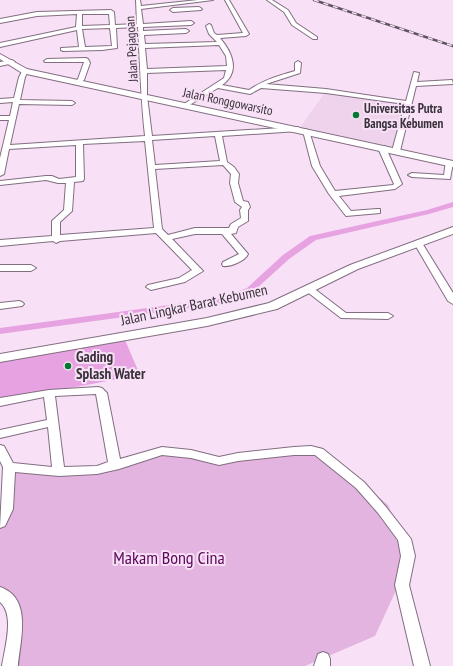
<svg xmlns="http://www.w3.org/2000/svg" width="453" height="666" font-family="'PT Sans Narrow',sans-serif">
<rect width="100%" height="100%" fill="#f8e1f6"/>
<!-- built -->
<polygon fill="#efd2ec" points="326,91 406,101 395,150 299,129"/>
<!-- green -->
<polygon fill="#e2b4df" points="162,446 218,459 264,452 320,447 388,505 411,558 375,636 305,666 3,666 10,601 0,592 0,513 4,504 6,465 59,470 101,467"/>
<!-- water -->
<polygon fill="#e7a2e2" points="122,333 140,375 0,401 0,357"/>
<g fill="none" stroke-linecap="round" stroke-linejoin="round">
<!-- canal -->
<polygon fill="#e7a2e2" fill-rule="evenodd" points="453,202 453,207 429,214 316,240 289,259 253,292 226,303 0,334 0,328 221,298 247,288 283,255 310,236 427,210"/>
<defs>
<g id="minor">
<path d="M136 0H140L141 6 198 0H213L141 9 143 24 191 21 194 23 191 25 143 27V31L186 29 189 31 186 33 144 35 145 44 217 42 209 34 206 26 209 24 211 25 214 33 217 35 243 33 225 0H229L249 34 246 36 220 38C232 52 241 72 222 85L249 90C264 80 277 76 295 71V63L298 61 301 63 300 73 266 84 326 89 406 101 414 72 419 73 417 82 452 80 453 84 416 86 400 151 396 153 392 151 405 104 326 93 261 88 250 94 218 88 186 107 184 106V104L224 78 226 70 147 73V96L152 136 298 127 301 129 298 131 222 136 227 162 234 167 239 174 238 183 243 201 248 202 250 207 248 210V221L238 227 236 233 231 234 248 254C245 261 230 267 223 266L222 264 223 262 239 254 222 234H195L172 239 203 271 185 282 151 290 146 287 148 285 179 278 192 270 156 233 60 241 56 243 53 241 0 246V240L52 236V221L64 210 66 183H58L46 180 0 185V181L46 176H52L59 179 76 177V145L9 149 4 174 0 176V158L9 120H0V116H10L13 102 0 103V99L14 98 19 77 23 70 28 71 25 77 20 100 72 101 75 103 72 105 19 104 10 145 145 136C141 100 140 64 138 27L116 28 117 48 102 50 63 51 61 50V48L79 47 77 30 0 47V43L76 27 77 14 37 16 0 23V19L37 12 111 10 114 12 115 25 137 24ZM82 14H109L110 25 82 26ZM110 28 112 46 85 47 82 29ZM219 45 226 56 227 66 147 69 145 48ZM215 136 220 161 155 165 152 140ZM145 141 154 228 60 235V222L72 211 74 182 83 181 84 179 83 144ZM223 165 231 174 230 183 235 202 242 207 240 210 241 218 231 224 229 228H195L168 235 162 229 155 169Z"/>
<polygon points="267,0 272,0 288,10 296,23 317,37 317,39 313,39 292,25 284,12"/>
<polygon points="199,7 202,9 201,10 173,12 170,10 173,8"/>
<polygon points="47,59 86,58 88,59 90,63 84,80 78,84 75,82 78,79 84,62 45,62 44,61"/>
<polygon points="12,60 15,62 14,63 0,66 0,62"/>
<polygon points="306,129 309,131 320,166 335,191 393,185 394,184 378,148 382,146 385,146 402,184 395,189 339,196 351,211 377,209 380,209 380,213 346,216 329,194 312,166 303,131"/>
<polygon points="446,161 452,161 453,163 450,179 412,177 408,175 412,173 444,175"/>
<polygon points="418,240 422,243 453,293 453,304 448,301 414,243"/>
<polygon points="0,265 31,265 36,268 31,271 0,271"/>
<polygon points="309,286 312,287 346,313 388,313 393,316 388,319 341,318 306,291 304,289 306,287"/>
<polygon points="19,301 22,302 24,304 22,306 0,309 0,303"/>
<path d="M98 387 102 388 107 393 120 459 162 447 191 450 219 457 238 453 294 447 311 446 323 449 364 482 386 507 411 539 415 556 409 585 430 666H414L395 585 401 556 398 540 378 513 356 488 315 455H294L238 461 219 465 191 458 162 455 119 469 97 474 59 476 15 472 13 509 5 526 0 528 3 467 0 461V445L4 446 13 463 52 467 48 427 0 438V430L47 420 44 397 0 406V398L49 390ZM96 394 108 462 97 466 64 467 55 396Z"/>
<path d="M0 587C33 598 20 641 18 666H2C5 647 15 615 0 602Z"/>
<polygon points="323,652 328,654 330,659 330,666 314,666 318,654"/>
</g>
<g id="major">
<polygon points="0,54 27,69 453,161 453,167 22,73 0,59"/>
<polygon points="453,227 453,234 358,269 277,309 207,326 0,362 0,354 207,318 269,303 350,265"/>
</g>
</defs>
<!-- minor casing -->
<use href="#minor" stroke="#826e80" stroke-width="2"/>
<!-- major casing -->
<use href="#major" stroke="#826e80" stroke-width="2"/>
<!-- minor -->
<use href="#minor" fill="#fff" fill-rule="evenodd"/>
<!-- major -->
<use href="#major" fill="#fff" fill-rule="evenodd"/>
<defs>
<polyline id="rail" points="314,0 453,46"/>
</defs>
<!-- rail casing -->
<use href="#rail" stroke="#5e535e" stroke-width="2.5"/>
<!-- rail -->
<use href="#rail" stroke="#f8e1f6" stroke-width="1.5" stroke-dasharray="5" stroke-linecap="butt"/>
</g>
<!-- markers -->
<g fill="#007a31" stroke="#f8e1f6" stroke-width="1.5">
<circle cx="356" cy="115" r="4"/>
<circle cx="68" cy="366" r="4"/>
</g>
<g text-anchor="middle" stroke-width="4" stroke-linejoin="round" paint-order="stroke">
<!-- far-street labels -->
<g font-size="13" fill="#3a323a" stroke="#f8e1f6">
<text transform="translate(131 49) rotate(-93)" y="5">Jalan Pejagoan</text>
<text transform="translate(228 101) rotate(12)" y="5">Jalan Ronggowarsito</text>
</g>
<!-- far-poi labels -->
<g font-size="13" font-weight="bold" fill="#3a323a" stroke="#f8e1f6" text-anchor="start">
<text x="364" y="113">Universitas Putra<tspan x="364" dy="15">Bangsa Kebumen</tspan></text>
</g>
<!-- street labels -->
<g font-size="15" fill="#3a323a" stroke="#f8e1f6">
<text transform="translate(194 305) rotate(-12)" y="5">Jalan Lingkar Barat Kebumen</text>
</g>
<!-- poi labels -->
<g font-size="15" font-weight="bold" fill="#3a323a" stroke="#f8e1f6" text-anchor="start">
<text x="76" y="362">Gading<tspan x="76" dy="17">Splash Water</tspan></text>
</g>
<!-- near-park labels -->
<g font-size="18" fill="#5b075a" stroke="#f8e1f6">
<text x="169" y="564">Makam Bong Cina</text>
</g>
</g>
</svg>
